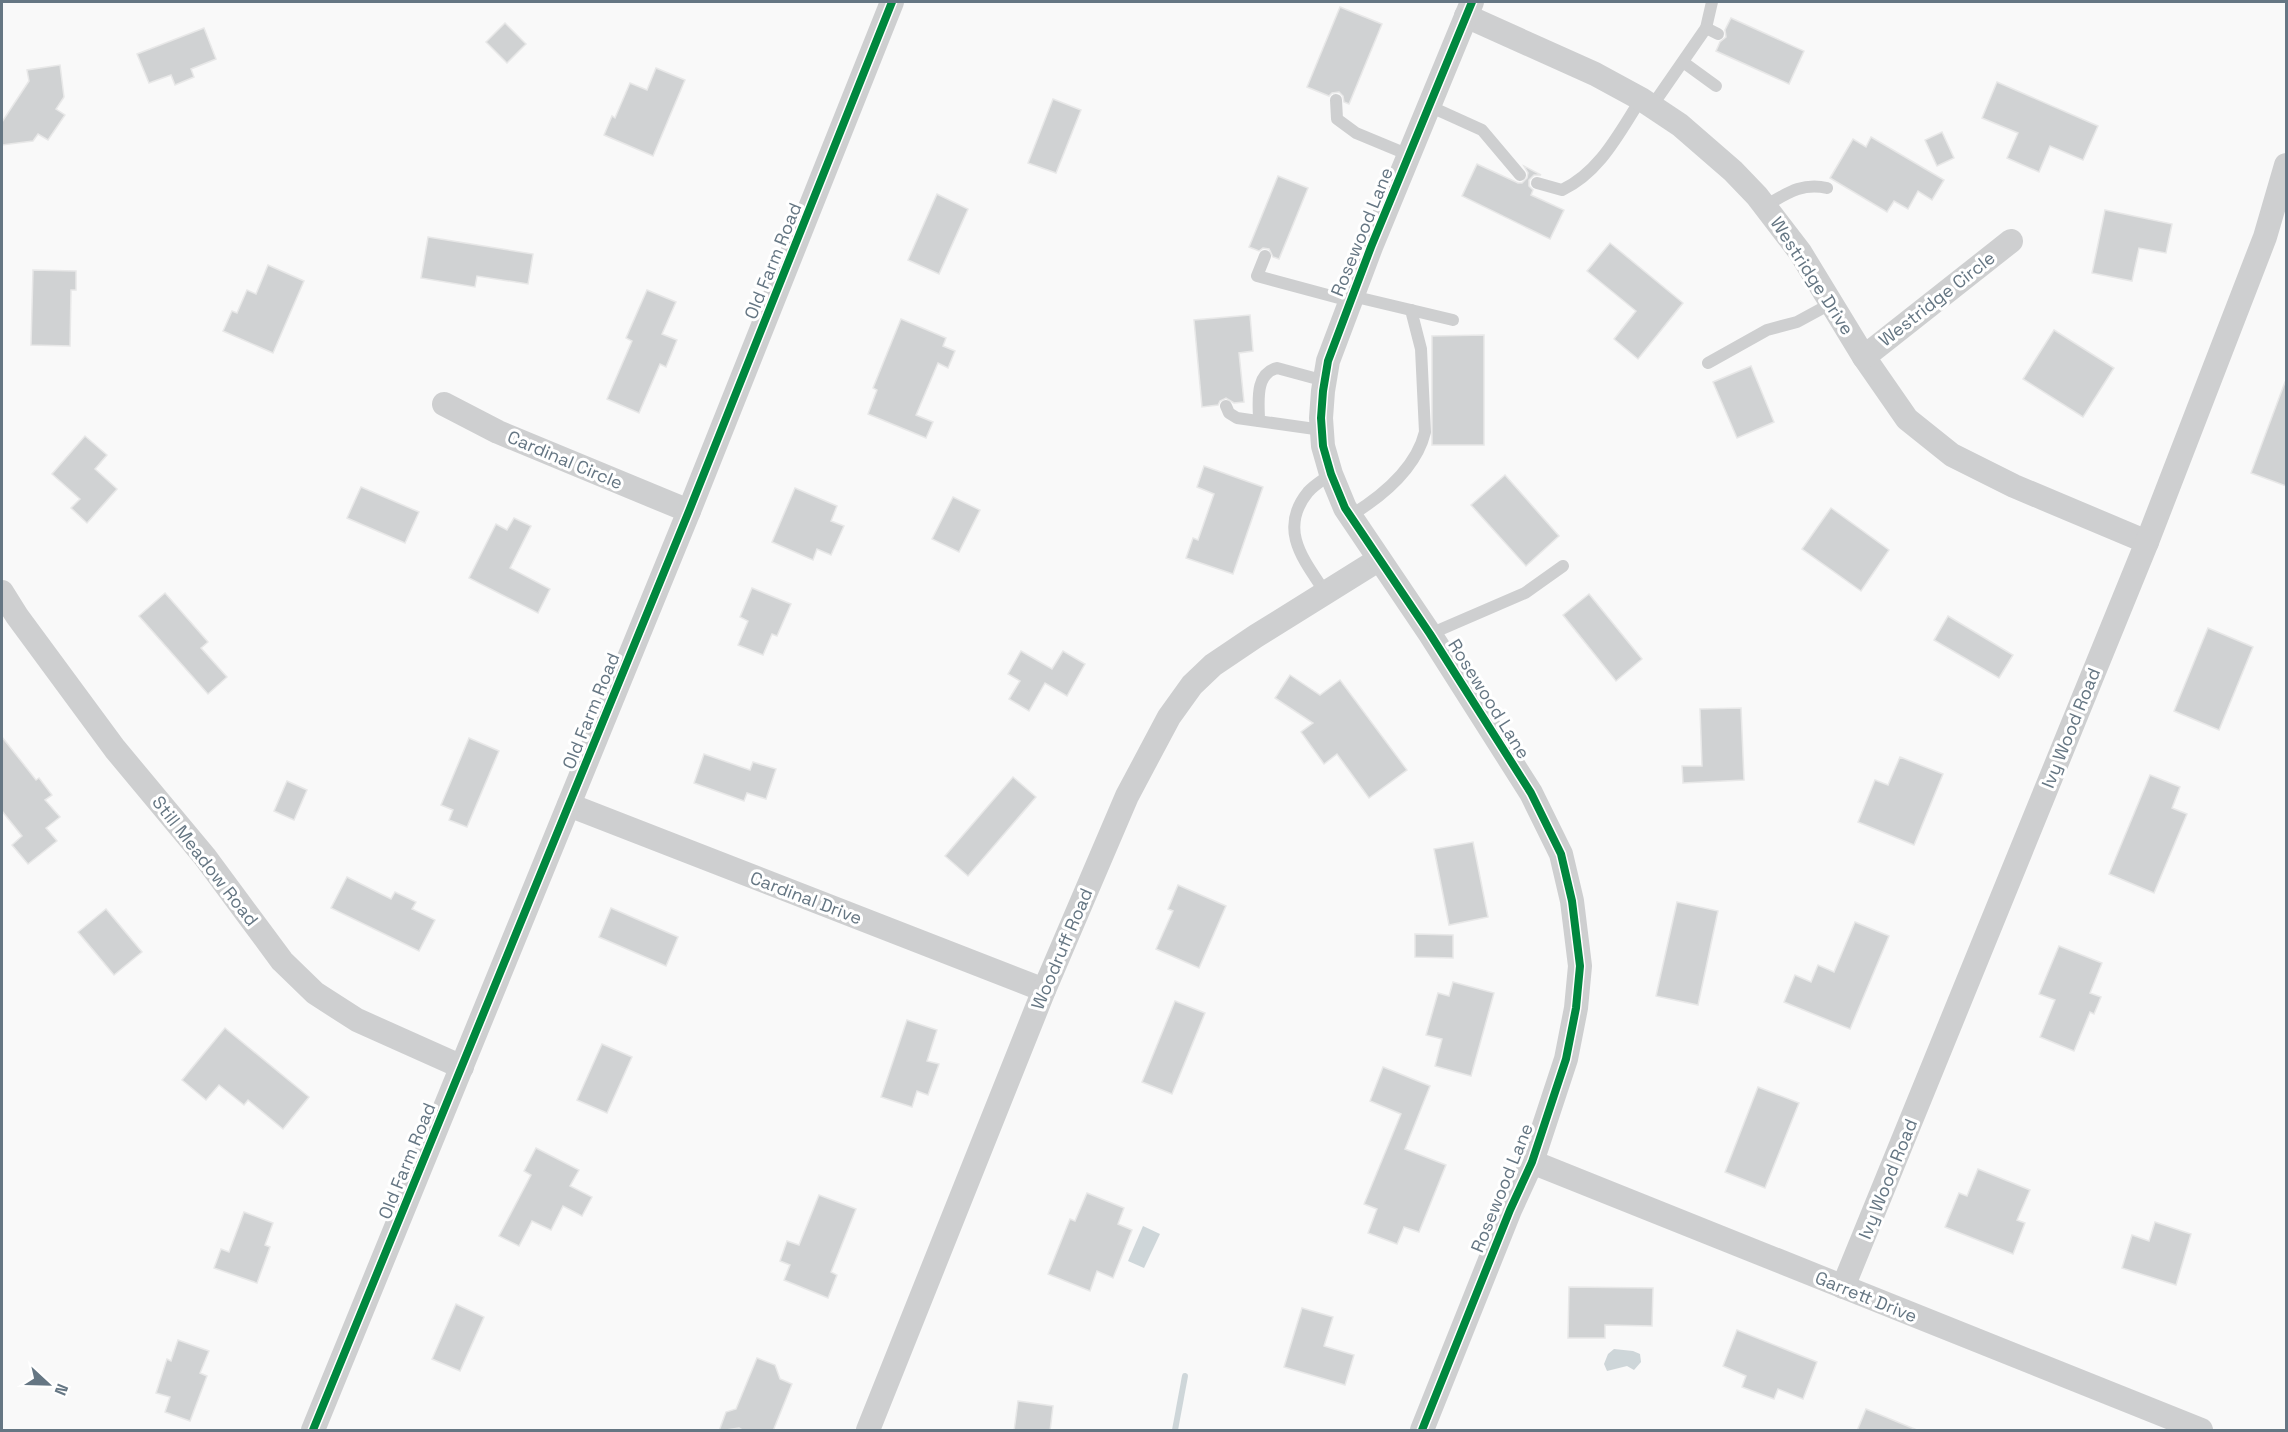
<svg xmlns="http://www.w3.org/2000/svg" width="2288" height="1432" font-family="'Space Grotesk',sans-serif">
<rect width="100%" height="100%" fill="#f9f9f9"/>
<!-- water -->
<g fill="#ced6d9">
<polygon points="1143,1226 1160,1234 1144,1268 1128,1261"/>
<polygon points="1614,1349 1633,1351 1640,1354 1641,1362 1634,1370 1627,1366 1607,1371 1604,1364 1608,1354"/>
</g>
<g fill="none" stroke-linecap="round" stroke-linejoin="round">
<!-- stream -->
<polyline stroke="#ced6d9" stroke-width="6" points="1175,1430 1185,1376"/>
</g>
<!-- building -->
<g fill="#d0d2d3" stroke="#e8e8e8" stroke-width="1.5">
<polygon points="1340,7 1382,24 1349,104 1344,102 1343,96 1339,92 1332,93 1329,96 1307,87"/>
<polygon points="1731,18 1804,51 1789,84 1716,51 1720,42 1726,37 1725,30"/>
<polygon points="505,23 526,44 507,63 486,42"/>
<polygon points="204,28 216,59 191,69 194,77 175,85 171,75 149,83 137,54"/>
<polygon points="60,65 64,97 56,109 65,115 48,140 38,134 33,141 2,145 2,122 29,81 27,70"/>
<polygon points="656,68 685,80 653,156 604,135 612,116 615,118 630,83 647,90"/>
<polygon points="1997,82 2098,126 2083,160 2050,146 2039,172 2007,158 2018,133 1982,118"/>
<polygon points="1053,99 1081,110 1056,173 1028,163"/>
<polygon points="1942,132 1954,158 1937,166 1925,140"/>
<polygon points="1871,137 1944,180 1932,200 1918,191 1908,209 1894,201 1887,212 1830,178 1853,139 1866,147"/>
<polygon points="1477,164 1518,183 1522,183 1527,178 1528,173 1524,166 1541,175 1534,175 1529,180 1529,186 1533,190 1531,195 1564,210 1550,239 1462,196"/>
<polygon points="1278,176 1308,188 1279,259 1273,257 1269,249 1263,248 1259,251 1249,247"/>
<polygon points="937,194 968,209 939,274 908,260"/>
<polygon points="2105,210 2172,224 2166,253 2139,248 2132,281 2092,273"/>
<polygon points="428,237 533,254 528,284 477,276 475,287 421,278"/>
<polygon points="1610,243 1683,303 1638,359 1614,339 1636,311 1587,271"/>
<polygon points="268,265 304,281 273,353 223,331 232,311 237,313 247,290 256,294"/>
<polygon points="33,270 76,271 76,290 71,290 70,346 31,345"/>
<polygon points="647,290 676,302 662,334 677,340 666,367 660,364 639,413 607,399 632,341 626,338"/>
<polygon points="1250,315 1253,351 1239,353 1244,402 1234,403 1226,398 1220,401 1218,405 1202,407 1194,320"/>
<polygon points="901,319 946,338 943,346 955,351 948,368 938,363 916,415 933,422 926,438 868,414 877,390 873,388"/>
<polygon points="2054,330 2114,368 2083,417 2023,379"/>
<polygon points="1484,335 1484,445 1432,445 1432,336"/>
<polygon points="1751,366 1774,422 1737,438 1713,382"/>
<polygon points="2285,382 2286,382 2286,486 2251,473"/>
<polygon points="85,436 107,455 95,469 117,489 87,523 71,508 80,499 52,474"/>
<polygon points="1204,466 1263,487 1233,574 1186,558 1193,538 1198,540 1214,494 1197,487"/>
<polygon points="1505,475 1559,536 1526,566 1471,505"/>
<polygon points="361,487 419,512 405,543 347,518"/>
<polygon points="795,488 837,506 831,521 844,526 831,555 817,549 813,560 772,542"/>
<polygon points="953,497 980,510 959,552 932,539"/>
<polygon points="1831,508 1889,550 1861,591 1802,549"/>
<polygon points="514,518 531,526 510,568 550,589 538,613 469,578 496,524 507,530"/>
<polygon points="752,588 791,604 777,636 772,634 763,655 738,645 748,621 740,617"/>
<polygon points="165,593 208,642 201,648 227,677 208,694 139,616"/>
<polygon points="1589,594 1642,659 1616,681 1563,615"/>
<polygon points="1948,616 2013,655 1999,678 1934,640"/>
<polygon points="2208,628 2253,647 2219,730 2174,711"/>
<polygon points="1021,651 1052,669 1063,651 1085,664 1067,696 1045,683 1029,711 1009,699 1020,681 1008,674"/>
<polygon points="1290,675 1320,695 1340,680 1407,770 1369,798 1337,754 1324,764 1301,732 1313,723 1275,698"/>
<polygon points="1741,708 1744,780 1683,783 1682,766 1702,766 1700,709"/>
<polygon points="2,737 36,780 39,778 52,795 45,800 60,817 46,828 57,841 28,864 12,845 22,836 2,811"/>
<polygon points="469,738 499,751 467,827 449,820 453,810 441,805"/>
<polygon points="704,754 750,770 753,762 776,769 766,799 747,793 744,801 694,783"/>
<polygon points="1900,757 1943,774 1914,845 1858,822 1875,780 1888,785"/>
<polygon points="2150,775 2180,787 2172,808 2187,814 2154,893 2109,874"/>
<polygon points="1013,777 1036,797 968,876 945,856"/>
<polygon points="287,781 307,790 294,820 274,811"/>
<polygon points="1473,842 1488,917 1449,925 1434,849"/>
<polygon points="347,877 391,899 395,892 416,902 412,909 435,920 419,951 331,908"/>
<polygon points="1178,885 1226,906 1199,968 1156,949 1173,911 1168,909"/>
<polygon points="1677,902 1718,911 1698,1005 1656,996"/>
<polygon points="611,908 678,937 666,966 599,937"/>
<polygon points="106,909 142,952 114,975 78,932"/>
<polygon points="1855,922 1889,936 1850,1029 1784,1002 1795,975 1811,982 1818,965 1834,972"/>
<polygon points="1415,934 1453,935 1453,958 1415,957"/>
<polygon points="2059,946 2102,963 2090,993 2101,997 2094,1014 2090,1012 2074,1051 2040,1037 2055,1000 2039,994"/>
<polygon points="1453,982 1494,993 1471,1076 1435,1066 1442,1039 1426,1035 1438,993 1449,996"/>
<polygon points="1175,1001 1205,1013 1172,1094 1142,1082"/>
<polygon points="907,1020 937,1030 927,1061 939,1064 928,1095 917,1091 912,1107 881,1097"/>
<polygon points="225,1028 309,1097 283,1129 248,1100 244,1105 219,1085 206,1100 182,1080"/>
<polygon points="602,1044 632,1057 607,1113 577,1100"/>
<polygon points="1383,1067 1430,1086 1405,1149 1446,1165 1419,1232 1404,1227 1397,1244 1368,1233 1377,1209 1364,1204 1401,1114 1370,1101"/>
<polygon points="1758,1087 1799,1103 1765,1188 1725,1172"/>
<polygon points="536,1148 579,1170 570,1186 592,1197 582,1216 563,1206 551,1230 532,1221 519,1246 499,1236 531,1175 524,1171"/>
<polygon points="1978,1169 2030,1190 2017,1220 2025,1223 2013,1254 1945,1227 1959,1193 1967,1196"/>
<polygon points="1087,1193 1124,1208 1118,1224 1132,1230 1113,1278 1097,1271 1090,1291 1048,1274 1070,1219 1075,1221"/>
<polygon points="819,1195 856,1209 831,1272 837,1275 828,1298 784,1280 790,1265 780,1261 787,1241 799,1245"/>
<polygon points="244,1212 273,1223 265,1245 270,1247 257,1283 214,1268 221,1249 229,1252"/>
<polygon points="2155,1222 2191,1234 2176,1285 2122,1268 2132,1235 2149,1241"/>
<polygon points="1569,1287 1653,1288 1652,1326 1605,1325 1605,1338 1568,1338"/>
<polygon points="456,1304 484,1317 460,1371 432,1359"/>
<polygon points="1302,1308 1333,1317 1324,1346 1354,1355 1345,1385 1284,1367"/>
<polygon points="1737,1330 1817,1362 1803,1399 1778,1389 1774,1399 1742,1387 1746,1376 1723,1366"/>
<polygon points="178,1340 209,1351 200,1373 207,1376 190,1421 165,1412 170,1397 156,1393 167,1359 171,1361"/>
<polygon points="757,1358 775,1365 780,1379 792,1384 773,1431 744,1431 739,1428 719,1431 726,1412 736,1409"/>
<polygon points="1018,1401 1053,1406 1050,1431 1014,1431"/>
<polygon points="1866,1409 1917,1430 1917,1431 1857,1431"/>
</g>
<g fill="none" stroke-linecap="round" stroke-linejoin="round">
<!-- lane -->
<g stroke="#cecfd0" stroke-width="12">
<polyline points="1706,28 1718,34"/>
<polyline points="1683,62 1716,86"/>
<polyline points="1336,100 1337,119 1356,133 1409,155"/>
<polyline points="1429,106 1482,130 1520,175"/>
<polyline points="1652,106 1706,28 1712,2"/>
<path d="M1537 183 1562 190C1600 172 1619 133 1641 99"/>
<path d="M1765 206C1786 194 1802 182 1827 188"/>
<polyline points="1265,256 1257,276 1350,301"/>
<polyline points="1352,296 1453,320"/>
<polyline points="1708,363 1767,330 1797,322 1832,303"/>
<polyline points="1226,406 1229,413 1237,418 1322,430"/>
<path d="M1259 421C1259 403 1254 374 1277 368L1325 381"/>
<path d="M1350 516C1381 497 1416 469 1425 432L1421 349 1411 310"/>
<path d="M1325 592C1303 559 1278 529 1308 492 1314 485 1323 480 1331 474"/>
<polyline points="1430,634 1525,593 1563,566"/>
</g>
<!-- street -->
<g stroke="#cecfd0" stroke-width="24">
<polyline points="1466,16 1595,74 1641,99 1680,125 1733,171 1757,196 1800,252 1864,357 1907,419 1952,455 2014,486 2147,542"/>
<polyline points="1864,357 2011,241"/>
<polyline points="444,404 498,432 689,511"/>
<polyline points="2,592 17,616 115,749 205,857 282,961 315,993 357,1020 462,1067"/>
<polyline points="569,805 1044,990"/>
<polyline points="1532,1162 2201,1430"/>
<polyline points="1843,1287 2147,542 2265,237 2286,165"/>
<polyline points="313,1430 689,511 892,2"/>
<polyline points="868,1430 1044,990 1127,796 1169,717 1192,685 1213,665 1256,636 1378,560"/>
<polyline points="1422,1430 1510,1210 1532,1162 1566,1059 1576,1008 1580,966 1572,901 1561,854 1531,793 1430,634 1345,508 1331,474 1323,446 1321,418 1323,391 1328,361 1371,247 1472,2"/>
</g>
<defs>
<g id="cycleway">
<polyline points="313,1430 689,511 892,2"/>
<polyline points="1422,1430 1510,1210 1532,1162 1566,1059 1576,1008 1580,966 1572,901 1561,854 1531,793 1430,634 1345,508 1331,474 1323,446 1321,418 1323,391 1328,361 1371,247 1472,2"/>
</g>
</defs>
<!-- cycleway casing -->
<use href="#cycleway" stroke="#fff" stroke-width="11"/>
<!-- cycleway -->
<use href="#cycleway" stroke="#00873e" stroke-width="8"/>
</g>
<g text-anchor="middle" stroke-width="6" stroke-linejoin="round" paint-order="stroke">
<!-- street labels -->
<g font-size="18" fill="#657683" stroke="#fff">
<text transform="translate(1362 232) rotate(-68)" y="6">Rosewood Lane</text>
<text transform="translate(773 261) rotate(-68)" y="6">Old Farm Road</text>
<text transform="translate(1812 276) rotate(57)" y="6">Westridge Drive</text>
<text transform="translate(1937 299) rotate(-38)" y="6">Westridge Circle</text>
<text transform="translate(565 460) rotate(23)" y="6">Cardinal Circle</text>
<text transform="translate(1489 699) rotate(58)" y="6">Rosewood Lane</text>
<text transform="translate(591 711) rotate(-68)" y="6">Old Farm Road</text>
<text transform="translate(2071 728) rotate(-68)" y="6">Ivy Wood Road</text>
<text transform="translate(205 861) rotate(52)" y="6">Still Meadow Road</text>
<text transform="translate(806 898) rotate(21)" y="6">Cardinal Drive</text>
<text transform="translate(1062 949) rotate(-67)" y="6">Woodruff Road</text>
<text transform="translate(407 1161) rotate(-68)" y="6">Old Farm Road</text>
<text transform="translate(1888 1179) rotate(-68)" y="6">Ivy Wood Road</text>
<text transform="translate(1502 1188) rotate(-68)" y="6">Rosewood Lane</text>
<text transform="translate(1866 1297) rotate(22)" y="6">Garrett Drive</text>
</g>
</g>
<!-- border -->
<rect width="2288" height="1432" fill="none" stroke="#657683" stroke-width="6"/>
<!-- north arrow -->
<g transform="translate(48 1384) rotate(112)" stroke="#ffffff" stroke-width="4.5" paint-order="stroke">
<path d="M0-4.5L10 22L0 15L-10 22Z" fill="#657683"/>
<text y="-9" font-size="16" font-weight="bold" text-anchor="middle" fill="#657683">N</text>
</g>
</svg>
